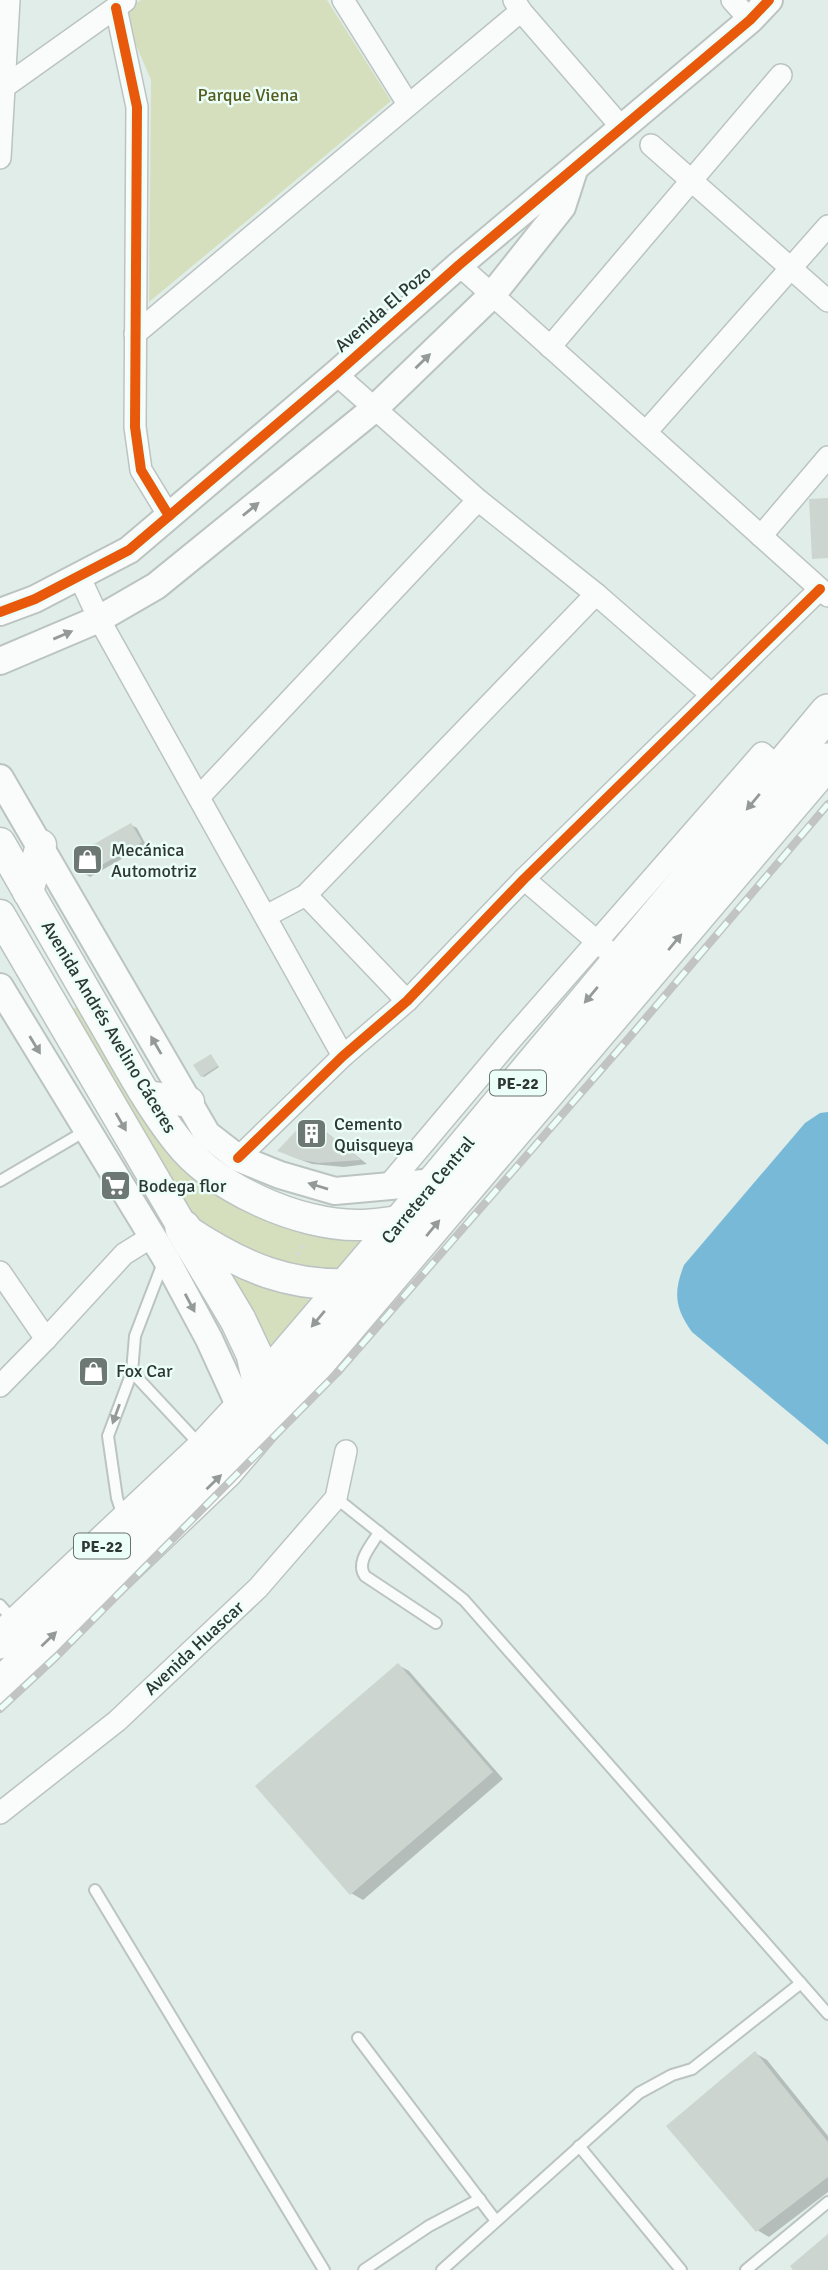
<svg xmlns="http://www.w3.org/2000/svg" width="828" height="2270" font-family="Signika,sans-serif">
<rect width="100%" height="100%" fill="#e1ede9"/>
<!-- green -->
<g fill="#d5dfbe">
<polygon points="141,0 327,0 391,101 149,302 151,80 122,12"/>
<polygon points="80,1005 165,1139 365,1237 332,1274 254,1263 184,1213 70,1011"/>
<polygon points="216,1264 266,1287 311,1300 265,1352"/>
</g>
<!-- water -->
<path fill="#79b9d8" d="M828 1112V1445L692 1332C675 1308 673 1293 684 1265L805 1123 820 1113Z"/>
<!-- shadow -->
<g fill="#0003">
<polygon points="131,825 137,828 146,845 90,877 85,874"/>
<polygon points="211,1056 219,1067 204,1077 202,1076"/>
<polygon points="308,1120 317,1125 367,1164 344,1167 312,1164 288,1155"/>
<polygon points="398,1665 409,1671 503,1779 363,1900 351,1893"/>
<polygon points="755,2053 767,2060 828,2136 828,2192 769,2237 757,2230"/>
</g>
<!-- building -->
<g fill="#cdd5d1">
<polygon points="828,498 828,558 812,559 809,499"/>
<polygon points="131,823 142,842 84,875 73,856"/>
<polygon points="211,1054 218,1066 201,1077 193,1065"/>
<polygon points="308,1118 361,1160 319,1163 301,1160 277,1151"/>
<polygon points="398,1663 493,1772 350,1895 255,1786"/>
<polygon points="755,2051 828,2142 828,2177 756,2232 666,2126"/>
<polygon points="828,2234 828,2270 793,2270 790,2266"/>
</g>
<g fill="none" stroke-linecap="round" stroke-linejoin="round">
<defs>
<g id="service">
<polyline points="0,1181 87,1130"/>
<polyline points="132,1372 201,1446"/>
<polyline points="336,1498 464,1600 828,2014"/>
<polyline points="124,1519 117,1498 108,1436 132,1372 135,1336 163,1263"/>
<path d="M379 1532C372 1545 355 1562 365 1576L436 1623"/>
<polyline points="0,1605 13,1620"/>
<polyline points="95,1890 324,2270"/>
<polyline points="358,2038 496,2221"/>
<polyline points="579,2146 681,2270"/>
<polyline points="364,2270 429,2226 480,2199"/>
<polyline points="442,2270 639,2093 672,2075 692,2069 801,1983"/>
<polyline points="746,2270 828,2202"/>
</g>
<g id="minor">
<polyline points="343,0 408,104"/>
<polyline points="514,0 521,11 623,129"/>
<polyline points="732,0 750,20"/>
<polyline points="116,8 137,107 135,427 141,470 169,516"/>
<polyline points="0,90 125,1"/>
<polyline points="651,145 828,301"/>
<polyline points="0,158 9,0"/>
<polyline points="459,265 828,596"/>
<polyline points="135,334 521,11"/>
<polyline points="550,347 781,75"/>
<polyline points="336,374 478,500 596,594 712,695"/>
<polyline points="646,432 828,226"/>
<polyline points="761,536 828,457"/>
<polyline points="80,578 99,619 343,1056"/>
<polyline points="200,796 478,500"/>
<polyline points="524,879 607,950"/>
<polyline points="306,895 407,1001"/>
<polyline points="266,916 306,895 596,594"/>
<polyline points="238,1158 343,1056 407,1001 524,879 820,589"/>
<polyline points="386,1188 508,1043 762,753 780,769"/>
<polyline points="0,1272 46,1339"/>
<polyline points="0,1386 46,1339 124,1254 153,1236"/>
<polyline points="0,1813 117,1721 258,1588 336,1498 346,1451"/>
</g>
<g id="tertiary">
<polyline points="0,612 35,599 129,550 336,374 459,265 750,20 769,0"/>
<polyline points="0,661 99,619 156,586 374,409 492,295 562,207 574,170"/>
<polyline points="0,778 207,1134 238,1158 280,1175 335,1191 435,1182"/>
<polyline points="0,987 165,1257 209,1339 241,1409"/>
</g>
<g id="secondary">
<path d="M0 843C34 901 67 960 101 1018 125 1059 147 1102 177 1140 214 1188 299 1226 359 1225 373 1225 388 1222 402 1221"/>
<polyline points="28,892 41,845"/>
<path d="M0 915 183 1228C241 1267 292 1290 364 1283"/>
<polyline points="147,1096 189,1102"/>
</g>
<g id="trunk">
<polyline points="183,1228 238,1320 254,1354 261,1386"/>
<polyline points="0,1641 204,1449 241,1409 435,1182 828,712"/>
<polyline points="0,1686 226,1470 828,761"/>
</g>
</defs>
<!-- service casing -->
<use href="#service" stroke="#bbc4c1" stroke-width="14"/>
<!-- minor casing -->
<use href="#minor" stroke="#bbc4c1" stroke-width="24"/>
<!-- tertiary casing -->
<use href="#tertiary" stroke="#bbc4c1" stroke-width="30"/>
<!-- secondary casing -->
<use href="#secondary" stroke="#bbc4c1" stroke-width="33"/>
<!-- trunk casing -->
<use href="#trunk" stroke="#bbc4c1" stroke-width="38"/>
<!-- path -->
<polyline stroke="#d5d9d7" stroke-width="3.5" stroke-dasharray="3.5 5" stroke-linecap="butt" points="297,1255 307,1242"/>
<!-- service -->
<use href="#service" stroke="#fafcfc" stroke-width="10"/>
<!-- minor -->
<use href="#minor" stroke="#fafcfc" stroke-width="21"/>
<!-- tertiary -->
<use href="#tertiary" stroke="#fafcfc" stroke-width="26"/>
<!-- secondary -->
<use href="#secondary" stroke="#fafcfc" stroke-width="30"/>
<!-- trunk -->
<use href="#trunk" stroke="#fafcfc" stroke-width="35"/>
<defs>
<polyline id="rail" points="0,1709 57,1656 337,1373 628,1039 828,804"/>
</defs>
<!-- rail casing -->
<use href="#rail" stroke="#c2c4c4" stroke-width="8"/>
<!-- rail -->
<use href="#rail" stroke="#ecfef8" stroke-width="5" stroke-dasharray="16" stroke-linecap="butt"/>
<defs>
<g id="cycleway">
<polyline points="116,8 137,107 135,427 141,470 169,516"/>
<polyline points="0,612 35,599 129,550 336,374 459,265 750,20 769,0"/>
<polyline points="238,1158 343,1056 407,1001 524,879 820,589"/>
</g>
</defs>
<!-- cycleway casing -->
<use href="#cycleway" stroke="#ecfef8" stroke-width="15"/>
<!-- cycleway -->
<use href="#cycleway" stroke="#e8590c" stroke-width="10"/>
</g>
<!-- one-way arrows -->
<defs><path id="oneway-solid" d="M-6-.8H1V-3.2L6.5 0L1 3.2V.8H-6Z" transform="scale(1.75)"/></defs>
<g fill="#949a98">
<use href="#oneway-solid" transform="translate(423 361) rotate(-44)"/>
<use href="#oneway-solid" transform="translate(251 509) rotate(-39)"/>
<use href="#oneway-solid" transform="translate(63 635) rotate(-23)"/>
<use href="#oneway-solid" transform="translate(753 802) rotate(130)"/>
<use href="#oneway-solid" transform="translate(675 942) rotate(-50)"/>
<use href="#oneway-solid" transform="translate(591 995) rotate(130)"/>
<use href="#oneway-solid" transform="translate(35 1045) rotate(59)"/>
<use href="#oneway-solid" transform="translate(156 1045) rotate(-120)"/>
<use href="#oneway-solid" transform="translate(121 1122) rotate(60)"/>
<use href="#oneway-solid" transform="translate(318 1186) rotate(-163)"/>
<use href="#oneway-solid" transform="translate(433 1228) rotate(-50)"/>
<use href="#oneway-solid" transform="translate(190 1303) rotate(62)"/>
<use href="#oneway-solid" transform="translate(318 1319) rotate(130)"/>
<use href="#oneway-solid" transform="translate(116 1414) rotate(110)"/>
<use href="#oneway-solid" transform="translate(214 1482) rotate(-44)"/>
<use href="#oneway-solid" transform="translate(49 1639) rotate(-44)"/>
</g>
<!-- icons -->
<defs>
<symbol id="shop-square" viewBox="-11 -11 22 22"><rect x="-9" y="-9" width="18" height="18" rx="4" fill="#6d7773" stroke="#ecfef8"/><path d="M-5-2.5h2.3a2.7 3.5 0 0 1 5.4 0H5L5.5 6h-11ZM-1.5-2.5h3a1.5 2.3 0 0 0-3 0Z" fill="#fff"/></symbol>
<symbol id="building-square" viewBox="-11 -11 22 22"><rect x="-9" y="-9" width="18" height="18" rx="4" fill="#6d7773" stroke="#ecfef8"/><path d="M-4-6H4V6H1V3H-1V6H-4ZM-2.5-4.3h1.7v1.8h-1.7ZM.8-4.3h1.7v1.8H.8ZM-2.5-1h1.7V.8h-1.7ZM.8-1h1.7V.8H.8Z" fill="#fff"/></symbol>
<symbol id="supermarket-square" viewBox="-11 -11 22 22"><rect x="-9" y="-9" width="18" height="18" rx="4" fill="#6d7773" stroke="#ecfef8"/><path d="M-6-5.5h2.5l.6 2H6L4.5 2H-2.5L-4.4-4H-6ZM-1.5 3.2a1.3 1.3 0 1 0 .1 0ZM3 3.2a1.3 1.3 0 1 0 .1 0Z" fill="#fff"/></symbol>
</defs>
<g fill-rule="evenodd">
<use href="#shop-square" x="70" y="842" width="35" height="35"/>
<use href="#building-square" x="294" y="1116" width="35" height="35"/>
<use href="#supermarket-square" x="98" y="1168" width="35" height="35"/>
<use href="#shop-square" x="76" y="1354" width="35" height="35"/>
</g>
<g text-anchor="middle" stroke-width="5" stroke-linejoin="round" paint-order="stroke">
<!-- shield labels -->
<g fill="#ecfef8" stroke="#67736f" stroke-width="2">
<rect x="490" y="1070.5" width="56" height="25" rx="5"/>
<rect x="74" y="1533.5" width="56" height="25" rx="5"/>
</g>
<g font-size="16" font-weight="bold" fill="#2e3734">
<text x="518" y="1089">PE-22</text>
<text x="102" y="1552">PE-22</text>
</g>
<!-- park labels -->
<g font-size="18" fill="#575d21" stroke="#ecfef8">
<text x="248" y="101">Parque Viena</text>
</g>
<!-- street labels -->
<g font-size="18" fill="#2e3734" stroke="#ecfef8">
<text transform="translate(383 309) rotate(-41)" y="6">Avenida El Pozo</text>
<text transform="translate(109 1027) rotate(59)" y="6">Avenida Andrés Avelino Cáceres</text>
<text transform="translate(428 1190) rotate(-50)" y="6">Carretera Central</text>
<text transform="translate(194 1648) rotate(-43)" y="6">Avenida Huascar</text>
</g>
<!-- poi labels -->
<g font-size="18" fill="#2e3734" stroke="#ecfef8" text-anchor="start">
<text x="111" y="856">Mecánica<tspan x="111" dy="21">Automotriz</tspan></text>
<text x="334" y="1130">Cemento<tspan x="334" dy="21">Quisqueya</tspan></text>
<text x="138" y="1192">Bodega flor</text>
<text x="116" y="1377">Fox Car</text>
</g>
</g>
</svg>
